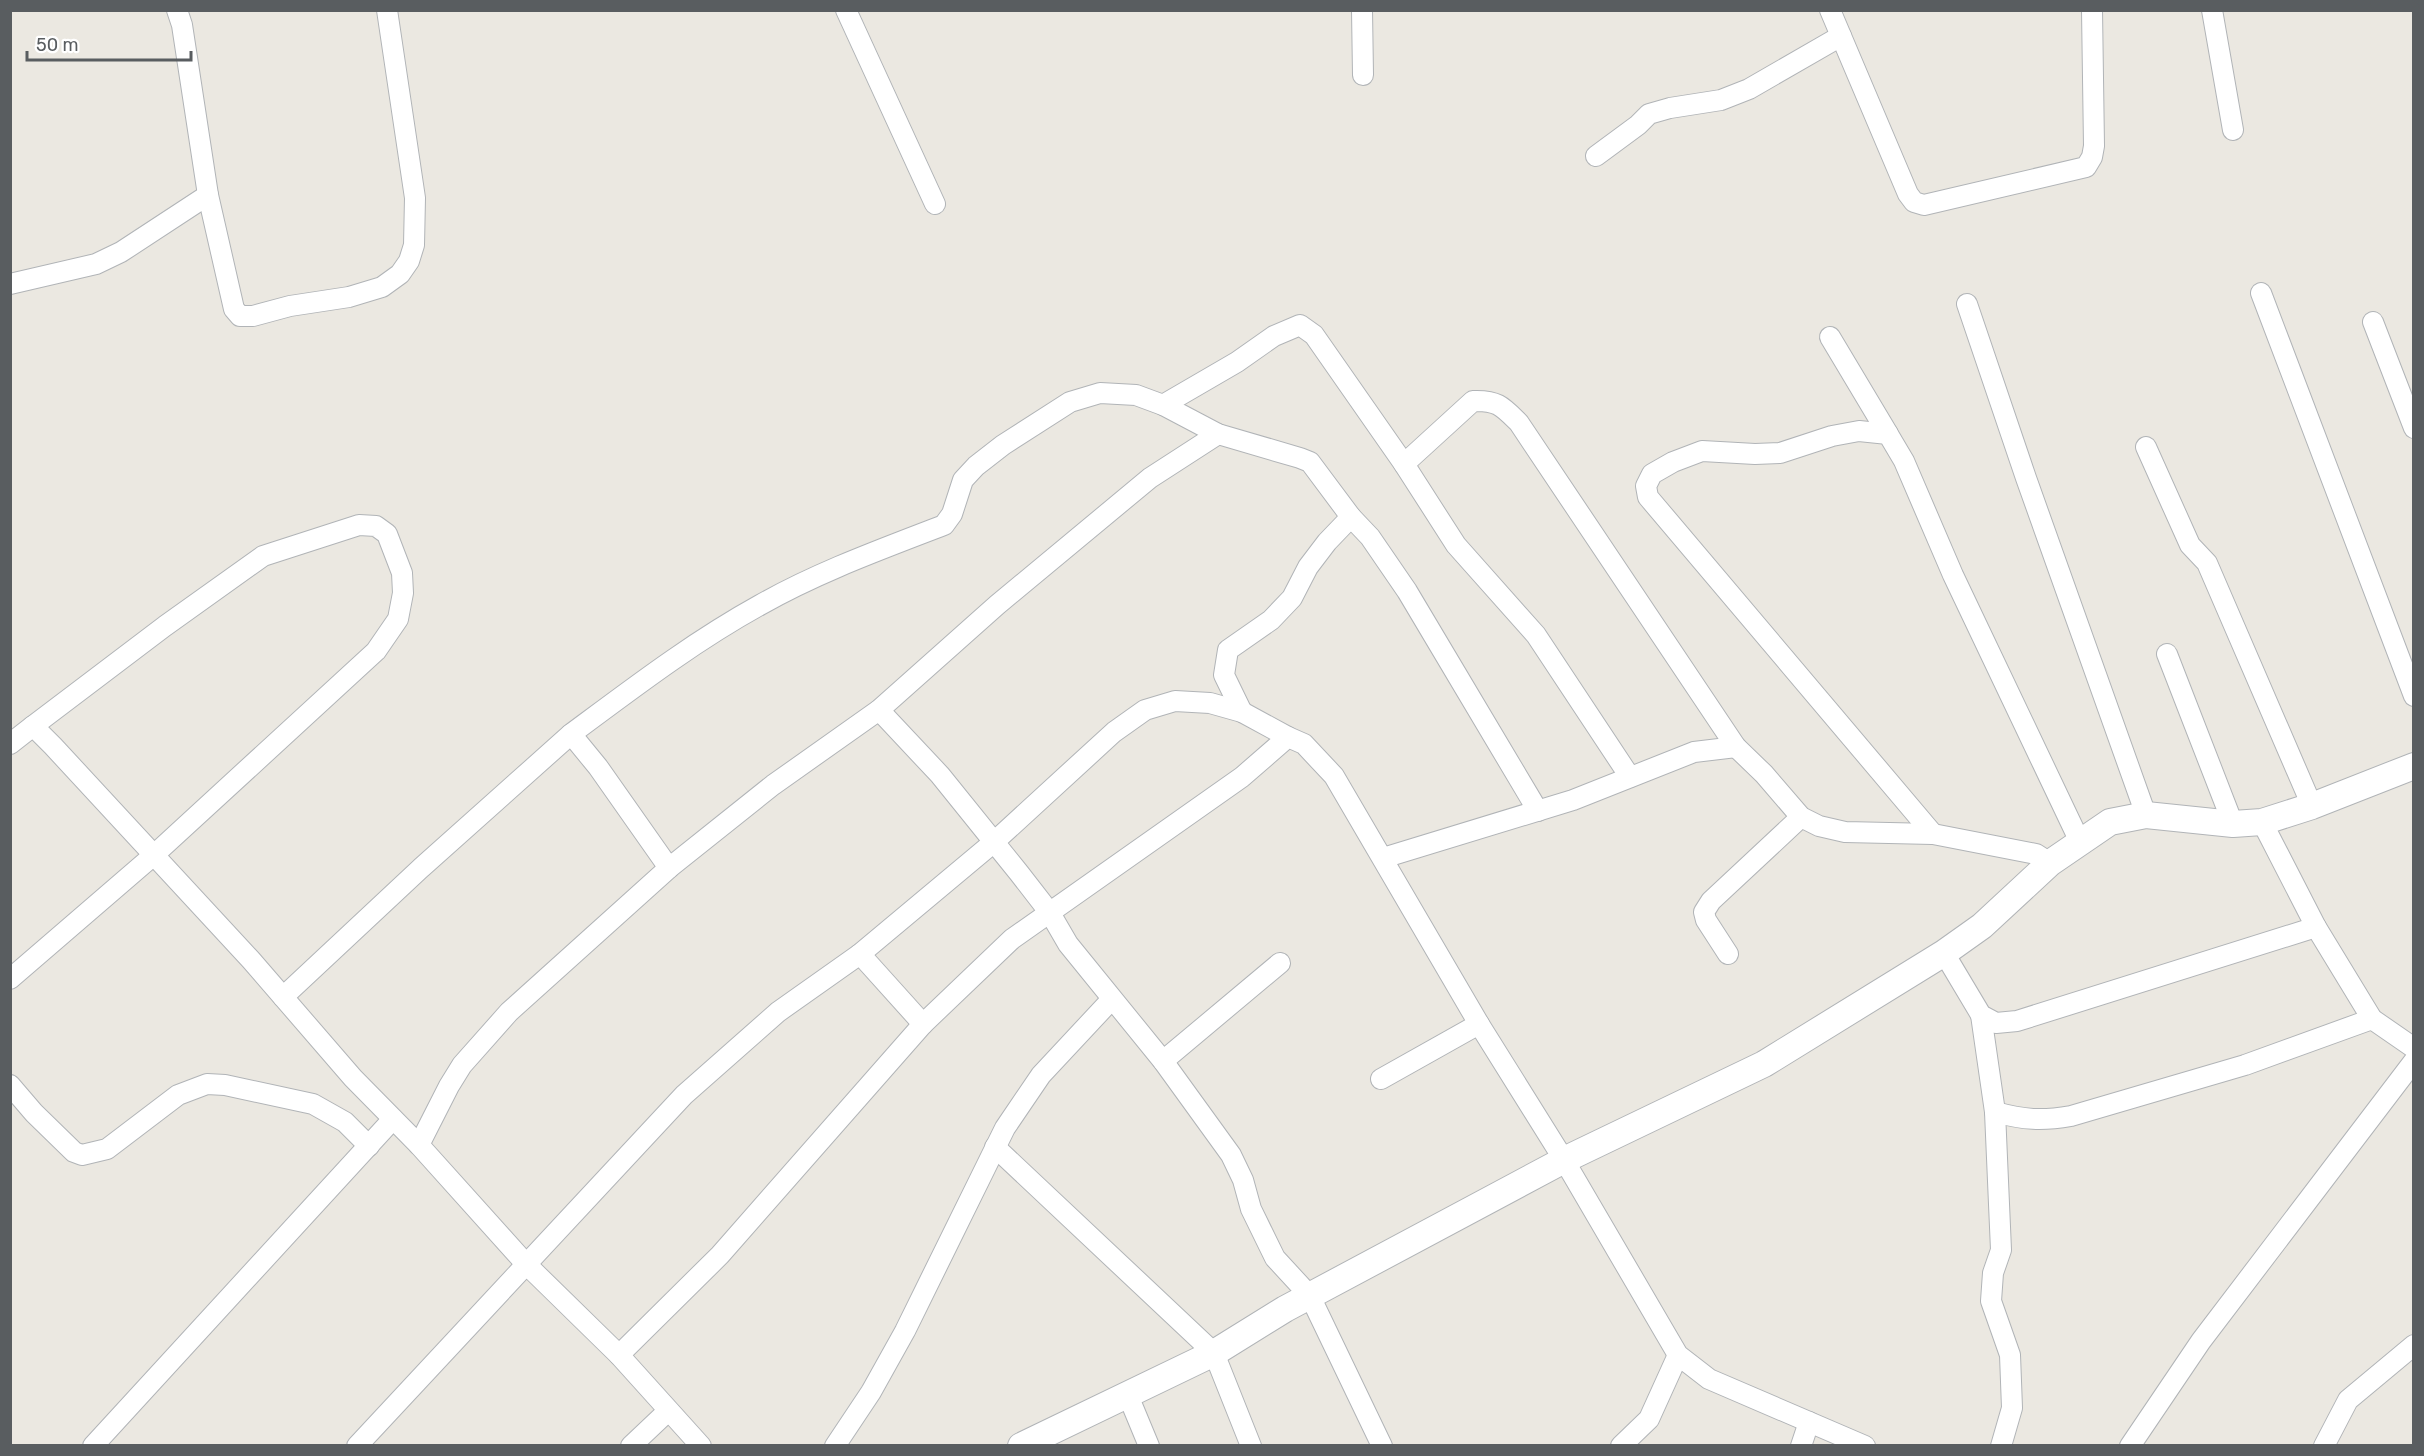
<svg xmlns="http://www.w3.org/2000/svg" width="2424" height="1456" font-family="Rubik,sans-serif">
<rect width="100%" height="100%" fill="#ebe8e1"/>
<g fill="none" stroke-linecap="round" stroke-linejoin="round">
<defs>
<g id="minor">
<polyline points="177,10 182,25 208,195 234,309 240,316 253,316 290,306 349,297 382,287 400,274 409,261 414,245 415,198 387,10"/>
<polyline points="846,10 935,204"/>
<polyline points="1362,10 1363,75"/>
<polyline points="1830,10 1908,194 1914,202 1924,205 2086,167 2092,157 2094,146 2092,10"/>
<polyline points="2212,10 2233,130"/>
<polyline points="1596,156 1638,125 1649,114 1670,108 1721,100 1749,89 1841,36"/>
<polyline points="10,284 96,264 121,252 208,195"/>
<polyline points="2261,293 2414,696"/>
<polyline points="1967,304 2026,478 2146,815"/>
<polyline points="2373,322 2414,428"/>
<polyline points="1830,337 1888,434"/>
<polyline points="1163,405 1237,362 1274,336 1300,325 1314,335 1404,464 1456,545 1536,635 1630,777"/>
<polyline points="2146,447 2190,545 2207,563 2312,806"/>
<path d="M1404 464 1473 401C1498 400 1503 407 1519 423L1736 747 1764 774 1801 817 1819 826 1845 832 1933 834 2036 854 2050 863"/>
<polyline points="2167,654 2233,824"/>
<polyline points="879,710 940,775 1019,873 1050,913 1068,944 1163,1061 1231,1155 1243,1180 1251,1209 1275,1258 1310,1296 1382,1446"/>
<polyline points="1242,712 1224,675 1228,650 1271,620 1292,598 1308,567 1327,542 1351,517"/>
<path d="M571 734C633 688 693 642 760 605 818 572 882 549 944 525L952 514 963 480 976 466 1003 445 1070 402 1100 393 1136 395 1163 405 1218 434 1300 458 1310 462 1351 517 1370 537 1407 591 1538 811"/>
<polyline points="10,744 33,726 53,746 251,960 353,1078 419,1145 526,1264 619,1355 701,1446"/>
<polyline points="2262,822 2316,927 2372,1019 2414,1048"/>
<polyline points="1933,834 1648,497 1646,486 1652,474 1673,462 1702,451 1755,454 1780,453 1832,436 1859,431 1888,434 1904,461 1953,575 2080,842"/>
<polyline points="1383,858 1573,800 1694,752 1736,747"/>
<polyline points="1944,953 1981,1015 1996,1023 2017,1021 2316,927"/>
<polyline points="860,954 923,1024"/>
<polyline points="1728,954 1706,920 1704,912 1711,901 1801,817"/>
<polyline points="10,979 155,854 376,651 398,619 403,593 402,573 387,534 376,526 359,525 263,556 165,626 33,726"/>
<polyline points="283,997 421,868 571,734 598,767 669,868"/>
<polyline points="1981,1015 1995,1112 2001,1250 1993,1273 1991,1301 2010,1355 2012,1408 2001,1446"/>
<polyline points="1163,1061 1280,963"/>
<polyline points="1381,1079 1479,1024"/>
<polyline points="10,1085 34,1113 74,1152 82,1155 107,1149 178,1095 207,1084 225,1085 313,1104 345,1122 369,1146"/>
<path d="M1995 1112C2024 1120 2042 1121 2071 1116L2245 1065 2372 1019"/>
<polyline points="419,1145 449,1086 462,1065 509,1012 669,868 773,785 879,710 997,605 1150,478 1218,434"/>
<polyline points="995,1147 1214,1353 1251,1446"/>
<polyline points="619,1355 720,1255 923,1024 1012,939 1242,777 1288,737 1304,744 1334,776 1479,1024 1564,1160 1678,1355 1709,1379 1865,1446"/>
<polyline points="1127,1393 1149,1446"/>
<polyline points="93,1446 393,1119"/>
<polyline points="357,1446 684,1095 778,1012 860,954 994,842 1114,732 1145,710 1175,701 1210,703 1242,712 1288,737"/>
<polyline points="631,1446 668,1411"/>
<polyline points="835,1446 871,1392 905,1331 1005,1128 1041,1075 1111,1000"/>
<polyline points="1621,1446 1649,1419 1678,1355"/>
<polyline points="1801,1446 1809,1422"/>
<polyline points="2130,1446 2201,1341 2414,1061"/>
<polyline points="2324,1446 2348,1400 2414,1345"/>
</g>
<polyline id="tertiary" points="1021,1446 1214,1353 1285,1309 1564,1160 1764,1064 1944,953 1982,926 2050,863 2110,822 2146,815 2233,824 2262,822 2312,806 2414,766"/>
</defs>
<!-- minor casing -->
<use href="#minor" stroke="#b1b4b7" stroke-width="22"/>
<!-- tertiary casing -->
<use href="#tertiary" stroke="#b1b4b7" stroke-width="28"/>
<!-- minor -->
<use href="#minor" stroke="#fff" stroke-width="20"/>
<!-- tertiary -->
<use href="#tertiary" stroke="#fff" stroke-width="26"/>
</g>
<!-- border -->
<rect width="2424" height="1456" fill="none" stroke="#595d60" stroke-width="24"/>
<!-- scale -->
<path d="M27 51v9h164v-9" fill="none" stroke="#595d60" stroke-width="3"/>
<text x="36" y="51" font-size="18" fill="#595d60" stroke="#ffffff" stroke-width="4.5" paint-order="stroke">50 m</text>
</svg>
